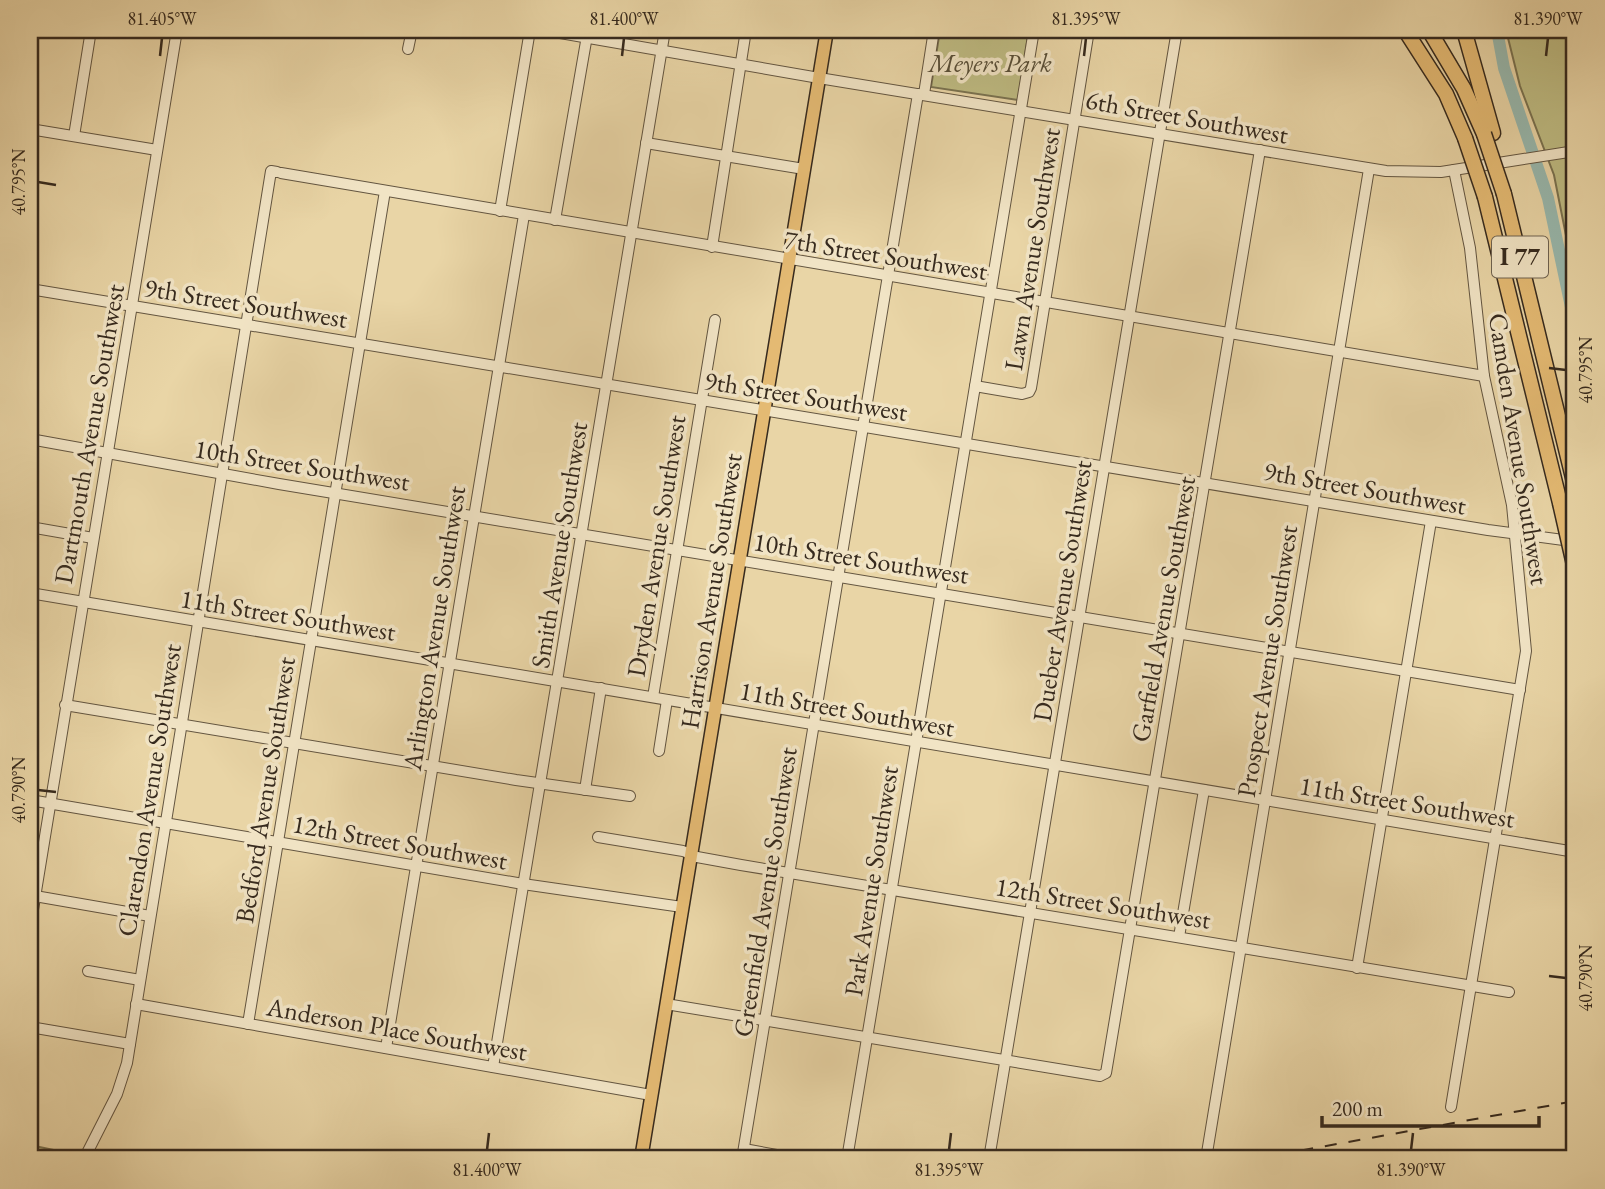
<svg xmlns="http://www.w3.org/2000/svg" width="1605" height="1189" font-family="'EB Garamond',serif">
<rect width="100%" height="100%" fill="#e9d5a6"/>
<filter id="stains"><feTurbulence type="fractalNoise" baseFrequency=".00286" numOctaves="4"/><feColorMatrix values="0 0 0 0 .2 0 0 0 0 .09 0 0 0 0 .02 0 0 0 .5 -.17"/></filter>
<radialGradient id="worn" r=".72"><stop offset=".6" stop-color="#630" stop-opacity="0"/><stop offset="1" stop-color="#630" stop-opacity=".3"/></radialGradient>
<!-- green -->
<g fill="#bebb82" stroke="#7a7250" stroke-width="2">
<polygon points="940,30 1029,30 1018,100 931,87"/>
<polygon points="1506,30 1575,30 1575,281 1554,175 1520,86"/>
<polygon points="30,1145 54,1150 53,1159 30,1159"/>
</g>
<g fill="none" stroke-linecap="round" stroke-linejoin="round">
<!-- river -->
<polyline stroke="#98b8ad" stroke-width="12" points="1497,30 1504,68 1548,198 1575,326"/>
<defs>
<g id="minor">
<polyline points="543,30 819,78 1386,171 1441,172 1575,151"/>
<polyline points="408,49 412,30"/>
<polyline points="924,94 934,30"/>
<polyline points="30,129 157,150"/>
<polyline points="74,136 91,30"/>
<polyline points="646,143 804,169"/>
<polyline points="30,153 34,130"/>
<polyline points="281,173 1484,376"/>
<polyline points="500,211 530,30"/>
<polyline points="555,220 588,30"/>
<polyline points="712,247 746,30"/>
<polyline points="30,289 1488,530 1571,541"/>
<polyline points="975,386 1022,394 1029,392 1031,388 1089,30"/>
<polyline points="30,439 279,484 1520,690"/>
<polyline points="30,527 93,538"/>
<polyline points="30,593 1575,852"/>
<polyline points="653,697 715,320"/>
<polyline points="65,705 516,780 630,796"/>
<polyline points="659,751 667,700"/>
<polyline points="585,790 601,688"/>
<polyline points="30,800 523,884 682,907"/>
<polyline points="598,837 683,851 697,857 741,865 1509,992"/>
<polyline points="35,896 150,916"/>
<polyline points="30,928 177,30"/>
<polyline points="1179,937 1204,790"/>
<polyline points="1357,968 1431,521"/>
<polyline points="88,971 140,980"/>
<polyline points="136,1004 651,1095"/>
<polyline points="666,1004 1100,1076 1106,1073 1260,150"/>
<polyline points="248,1024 385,191"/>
<polyline points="30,1027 130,1044"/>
<polyline points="386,1048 524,215"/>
<polyline points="493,1067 665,30"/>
<polyline points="1451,1107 1526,651 1512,505 1484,376 1470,248 1454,170"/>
<polyline points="744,1149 793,1158"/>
<polyline points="84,1159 117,1094 127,1063 271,171 277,172"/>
<polyline points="742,1159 918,94"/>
<polyline points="847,1159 1034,30"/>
<polyline points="989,1159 1177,30"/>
<polyline points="1206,1159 1369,169"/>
</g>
<polyline id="major" points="641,1159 827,30"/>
<g id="highway">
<polyline points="1405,30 1446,94 1465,138"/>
<polyline points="1429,30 1464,89 1484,134"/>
<polyline points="1464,30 1493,133"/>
<polyline points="1504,194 1575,486"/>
<polyline points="1485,197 1560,503"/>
</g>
</defs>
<!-- minor casing -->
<use href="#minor" stroke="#635540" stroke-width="12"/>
<!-- major casing -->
<use href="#major" stroke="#362a1e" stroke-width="15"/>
<!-- highway casing -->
<use href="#highway" stroke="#362a1e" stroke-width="17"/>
<!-- minor -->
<use href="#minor" stroke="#f1e4c5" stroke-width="10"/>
<!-- major -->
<use href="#major" stroke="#e4ba73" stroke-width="12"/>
<!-- highway -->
<use href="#highway" stroke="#e4ba73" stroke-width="14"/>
<!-- rail -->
<polyline stroke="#362a1e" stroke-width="2" stroke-dasharray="12 12" stroke-linecap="butt" points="1254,1159 1575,1101"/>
<defs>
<g id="highway-bridge">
<polyline points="1484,134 1504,194"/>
<polyline points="1465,138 1485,197"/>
<polyline points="1560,503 1575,569"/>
</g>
</defs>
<!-- highway-bridge casing -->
<use href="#highway-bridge" stroke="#362a1e" stroke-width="17" stroke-linecap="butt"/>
<!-- highway-bridge -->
<use href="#highway-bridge" stroke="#e4ba73" stroke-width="14"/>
</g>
<!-- ticks -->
<path fill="none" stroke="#362a1e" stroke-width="2.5" d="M160 56 162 38M622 56 624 38M1084 56 1086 38M1546 56 1548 38M38 182 56 185M1549 368 1566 370M38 790 56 792M1549 976 1566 978M487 1150 489 1133M949 1150 951 1133M1411 1150 1413 1133"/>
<g text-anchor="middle" stroke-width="7" stroke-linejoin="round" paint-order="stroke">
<!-- shield labels -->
<rect fill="#f1e4c5" stroke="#6e6250" stroke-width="2" x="1492" y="236.5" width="56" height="41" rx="5"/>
<g font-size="24" font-weight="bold" fill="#362a1e">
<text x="1520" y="265">I 77</text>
</g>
<!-- park labels -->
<g font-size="26" font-style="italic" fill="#584e37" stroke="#f1e4c5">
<text x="990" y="72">Meyers Park</text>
</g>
<!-- street labels -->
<g font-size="26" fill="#362a1e" stroke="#f1e4c5">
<text transform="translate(1187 117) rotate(10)" y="9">6th Street Southwest</text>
<text transform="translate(1032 249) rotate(-81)" y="9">Lawn Avenue Southwest</text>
<text transform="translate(886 255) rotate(9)" y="9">7th Street Southwest</text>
<text transform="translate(246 303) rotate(9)" y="9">9th Street Southwest</text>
<text transform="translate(806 396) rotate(9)" y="9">9th Street Southwest</text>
<text transform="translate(89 434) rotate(-80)" y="9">Dartmouth Avenue Southwest</text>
<text transform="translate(1519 449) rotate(81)" y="9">Camden Avenue Southwest</text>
<text transform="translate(302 465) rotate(9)" y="9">10th Street Southwest</text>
<text transform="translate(1365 488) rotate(10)" y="9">9th Street Southwest</text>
<text transform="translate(559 545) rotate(-81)" y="9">Smith Avenue Southwest</text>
<text transform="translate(656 546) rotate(-81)" y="9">Dryden Avenue Southwest</text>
<text transform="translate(861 558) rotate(9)" y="9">10th Street Southwest</text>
<text transform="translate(711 591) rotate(-81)" y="9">Harrison Avenue Southwest</text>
<text transform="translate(1062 591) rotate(-81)" y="9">Dueber Avenue Southwest</text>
<text transform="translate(1163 609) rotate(-80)" y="9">Garfield Avenue Southwest</text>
<text transform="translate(288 615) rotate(9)" y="9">11th Street Southwest</text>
<text transform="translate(434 628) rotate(-81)" y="9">Arlington Avenue Southwest</text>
<text transform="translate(1267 661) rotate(-81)" y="9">Prospect Avenue Southwest</text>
<text transform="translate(847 709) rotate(10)" y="9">11th Street Southwest</text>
<text transform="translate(149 790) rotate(-81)" y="9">Clarendon Avenue Southwest</text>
<text transform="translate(265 790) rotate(-81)" y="9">Bedford Avenue Southwest</text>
<text transform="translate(1407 802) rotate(9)" y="9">11th Street Southwest</text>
<text transform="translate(400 842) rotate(10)" y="9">12th Street Southwest</text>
<text transform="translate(871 881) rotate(-81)" y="9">Park Avenue Southwest</text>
<text transform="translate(765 892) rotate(-81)" y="9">Greenfield Avenue Southwest</text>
<text transform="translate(1103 903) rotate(9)" y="9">12th Street Southwest</text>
<text transform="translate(397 1029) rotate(10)" y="9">Anderson Place Southwest</text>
</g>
</g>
<!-- margin -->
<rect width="1605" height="1189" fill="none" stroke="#e9d5a6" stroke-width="77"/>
<!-- scale -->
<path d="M1322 1116v10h217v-10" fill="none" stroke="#362a1e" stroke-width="3.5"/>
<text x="1332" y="1116" font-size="21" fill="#362a1e" stroke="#f1e4c5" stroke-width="5" paint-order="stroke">200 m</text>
<rect x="38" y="38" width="1528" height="1112" fill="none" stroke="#362a1e" stroke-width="2.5"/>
<g font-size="18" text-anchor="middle" fill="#362a1e">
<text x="162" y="25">81.405°W</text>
<text x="624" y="25">81.400°W</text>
<text x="1086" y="25">81.395°W</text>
<text x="1548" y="25">81.390°W</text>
<text transform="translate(19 182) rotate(-90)" y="6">40.795°N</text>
<text transform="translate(1586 370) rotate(-90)" y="6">40.795°N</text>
<text transform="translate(19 790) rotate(-90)" y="6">40.790°N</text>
<text transform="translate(1586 978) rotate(-90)" y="6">40.790°N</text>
<text x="487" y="1176">81.400°W</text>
<text x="949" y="1176">81.395°W</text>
<text x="1411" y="1176">81.390°W</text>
</g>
<rect width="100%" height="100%" filter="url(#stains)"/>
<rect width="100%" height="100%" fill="url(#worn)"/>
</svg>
